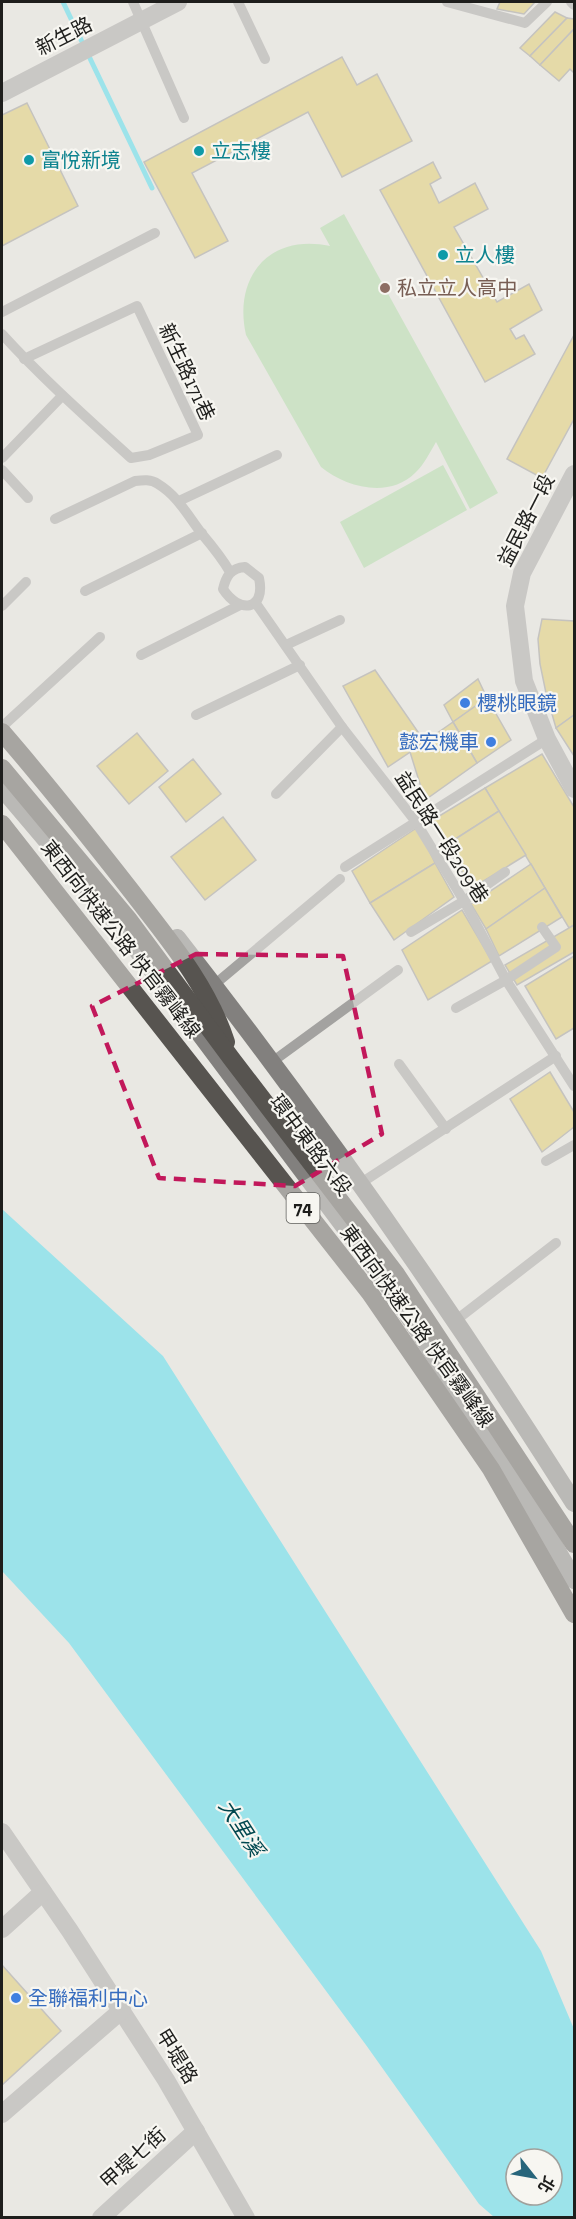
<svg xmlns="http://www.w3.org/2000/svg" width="576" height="2219" font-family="'Zilla Slab','Noto Sans TC',serif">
<rect width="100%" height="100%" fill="#e9e8e3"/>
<!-- green -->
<g fill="#aadca3">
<path d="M344 214 498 493 470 509 436 442C430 452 424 465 415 473 389 499 345 487 321 467L246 335C233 277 269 233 330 246L320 228Z"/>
<polygon points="443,465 467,510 364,568 340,522"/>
</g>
<!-- water -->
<path fill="#3fdef2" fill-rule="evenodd" d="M2 1209 163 1356 541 1951 574 2029V2217H494L479 2204 366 2045 69 1643 2 1571ZM516 2159H552V2195H516Z"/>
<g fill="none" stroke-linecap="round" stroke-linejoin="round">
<!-- stream -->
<polyline stroke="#3fdef2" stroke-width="5" points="63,2 152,188"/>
</g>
<!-- building -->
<g fill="#e1c95f" stroke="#999893" stroke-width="1.5">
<polygon points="500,2 535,2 524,14 497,9"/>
<polygon points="555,12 567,18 530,56 520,48"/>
<polygon points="567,18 574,19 574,29 540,65 530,56"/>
<polygon points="574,29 574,73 570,69 559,81 540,65"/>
<polygon points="342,57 357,85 377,74 412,141 342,177 308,112 192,173 228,241 195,258 144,162"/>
<polygon points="27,103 78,206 2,246 2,115"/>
<polygon points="433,162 441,178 430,184 439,203 475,183 488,209 454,227 497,302 529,284 542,310 510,329 516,339 524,335 535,354 485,382 380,190"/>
<polygon points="574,335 574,419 542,478 507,459"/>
<polygon points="542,619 574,621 574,715 556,728 546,693 540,664 538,639"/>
<polygon points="375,670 425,742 388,767 343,686"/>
<polygon points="478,679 487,698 453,722 444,705"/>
<polygon points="487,698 511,740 477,763 453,722"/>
<polygon points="574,715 574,756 556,728"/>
<polygon points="453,722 477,763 425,800 410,752"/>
<polygon points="137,733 168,771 129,804 97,766"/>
<polygon points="542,754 574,807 574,925 569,928 485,788"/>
<polygon points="193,759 221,794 186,822 159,787"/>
<polygon points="485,788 499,811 446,845 431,821"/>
<polygon points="499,811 526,855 472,888 446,845"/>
<polygon points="223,817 256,860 205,900 171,857"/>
<polygon points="418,827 435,863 370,903 352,871"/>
<polygon points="435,863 454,897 394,940 370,903"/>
<polygon points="531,864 545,888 486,929 471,904"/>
<polygon points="545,888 562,917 499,956 486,929"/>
<polygon points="462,910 492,961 428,1000 402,950"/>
<polygon points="574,925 574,952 517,985 505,965"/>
<polygon points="574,956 574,1028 556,1039 525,986"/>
<polygon points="550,1072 574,1112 574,1127 542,1152 510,1099"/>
<polygon points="2,1965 61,2031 2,2085"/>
</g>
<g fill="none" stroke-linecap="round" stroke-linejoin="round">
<!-- lane -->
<g stroke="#a3a2a0" stroke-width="10">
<polyline points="133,2 184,118"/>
<polyline points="238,2 265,59"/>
<polyline points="447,2 525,23 547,2"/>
<polyline points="571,2 574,5"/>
<polyline points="2,312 155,233"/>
<path d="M2 334C42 378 87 418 131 458L149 455 198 435 137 306 24 359"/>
<polyline points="2,458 62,396"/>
<polyline points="2,470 28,498"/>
<polyline points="179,501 277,455"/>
<path d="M55 519 135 481C143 480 151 479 158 484 178 496 188 516 202 534 213 547 222 558 230 572"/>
<path d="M245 567 259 578C266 611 239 614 223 589 226 576 231 568 245 567Z"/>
<polyline points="85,591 202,533"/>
<polyline points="255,602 342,727 416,822 464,901 506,980 574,1086"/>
<polyline points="2,606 26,582"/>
<polyline points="286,645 340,620"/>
<polyline points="141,655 240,605"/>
<polyline points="196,715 300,665"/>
<polyline points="4,725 100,637"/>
<polyline points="276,794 342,727"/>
<polyline points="345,867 547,739"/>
<polyline points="411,932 464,901 505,872"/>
<polyline points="214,985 340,879"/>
<polyline points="456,1008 506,980 556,947 542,927"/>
<polyline points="272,1062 398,970"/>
<polyline points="399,1064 446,1129"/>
<polyline points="546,1161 574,1145"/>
<polyline points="361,1183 556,1056"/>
<polyline points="455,1321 556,1243"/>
</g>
<!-- street -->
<g stroke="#a3a2a0" stroke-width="18">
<polyline points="2,93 178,2"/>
<polyline points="574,474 522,573 515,606 524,681 547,739 574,789"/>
<polyline points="2,1832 70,1931 166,2080 246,2218"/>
<polyline points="2,1929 43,1892"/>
<polyline points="2,2114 122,2010"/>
<polyline points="101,2218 196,2131"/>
</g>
<!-- secondary -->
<g stroke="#82807e" stroke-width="18">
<polyline points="2,788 120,927 385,1281 508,1466 574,1580"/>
<path d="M177 938C319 1120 451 1308 574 1503"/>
</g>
<!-- highway -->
<polyline stroke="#575450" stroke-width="18" points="2,824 370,1293 491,1469 574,1614"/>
<!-- highway-bridge -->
<g stroke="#575450" stroke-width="18">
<path d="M2 732C47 784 89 837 132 892 168 939 207 984 226 1042"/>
<polyline points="2,768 129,920 231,1058 396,1274 574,1544"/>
</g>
</g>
<!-- marked area -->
<path d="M0 0H576V2219H0ZM196 954 343 956 382 1134 295 1186 159 1178 92 1006Z" fill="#e9e8e3" fill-opacity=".55" fill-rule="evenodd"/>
<path fill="none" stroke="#c2185b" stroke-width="4.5" stroke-dasharray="12 8" stroke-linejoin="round" d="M196 954 343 956 382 1134 295 1186 159 1178 92 1006Z"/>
<!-- markers -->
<g fill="#0f9aa8" stroke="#f7f6f1" stroke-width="2">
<circle cx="199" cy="151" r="6"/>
<circle cx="29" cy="160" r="6"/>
<circle cx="443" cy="255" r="6"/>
</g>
<circle fill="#8d6e63" stroke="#f7f6f1" stroke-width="2" cx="385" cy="288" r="6"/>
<g fill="#3f7fe0" stroke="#f7f6f1" stroke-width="2">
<circle cx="465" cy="703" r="6"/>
<circle cx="491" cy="742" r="6"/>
<circle cx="16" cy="1998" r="6"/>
</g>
<g text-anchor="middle" stroke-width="4.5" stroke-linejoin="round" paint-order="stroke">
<!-- shield labels -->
<rect fill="#f7f6f1" stroke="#5f5f5c" stroke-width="1.5" x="286.5" y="1193" width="33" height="30" rx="4.5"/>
<g font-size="18" font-weight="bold" fill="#1e1e1c">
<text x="303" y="1214">74</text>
</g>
<!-- street labels -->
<g font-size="20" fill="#1e1e1c" stroke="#f7f6f1">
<text transform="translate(64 36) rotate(-27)" y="7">新生路</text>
<text transform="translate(187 372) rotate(65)" y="7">新生路171巷</text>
<text transform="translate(526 520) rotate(-63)" y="7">益民路一段</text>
<text transform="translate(442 837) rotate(57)" y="7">益民路一段209巷</text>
<text transform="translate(121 939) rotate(52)" y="7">東西向快速公路 快官霧峰線</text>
<text transform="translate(311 1145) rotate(53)" y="7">環中東路六段</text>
<text transform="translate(417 1326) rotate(54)" y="7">東西向快速公路 快官霧峰線</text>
<text transform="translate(177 2056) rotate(58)" y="7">甲堤路</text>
<text transform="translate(133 2158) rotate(-42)" y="7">甲堤七街</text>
</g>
<!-- culture labels -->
<g font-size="20" fill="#0d838f" stroke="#f7f6f1" text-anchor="start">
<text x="211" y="158">立志樓</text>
<text x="41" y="167">富悅新境</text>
<text x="455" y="262">立人樓</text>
</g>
<!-- education labels -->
<g font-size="20" fill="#785e54" stroke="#f7f6f1" text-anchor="start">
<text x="397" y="295">私立立人高中</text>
</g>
<!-- shop labels -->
<g font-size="20" fill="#366cbe" stroke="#f7f6f1" text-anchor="start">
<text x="477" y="710">櫻桃眼鏡</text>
<text x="479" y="749" text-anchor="end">懿宏機車</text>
<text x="28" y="2005">全聯福利中心</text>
</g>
<!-- water labels -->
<g font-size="21" font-style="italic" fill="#00474f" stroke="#f7f6f1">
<text transform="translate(241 1828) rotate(57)" y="7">大里溪</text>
</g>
</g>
<!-- border -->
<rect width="576" height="2219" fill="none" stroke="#1e1e1c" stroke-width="6"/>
<!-- north arrow -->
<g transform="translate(534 2177) rotate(121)"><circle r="28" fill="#f7f6f1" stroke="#a0a09c" stroke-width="1.5"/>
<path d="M0-4.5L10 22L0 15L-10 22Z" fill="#27657b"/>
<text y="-9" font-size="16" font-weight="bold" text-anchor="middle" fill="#1e1e1c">北</text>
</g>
</svg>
